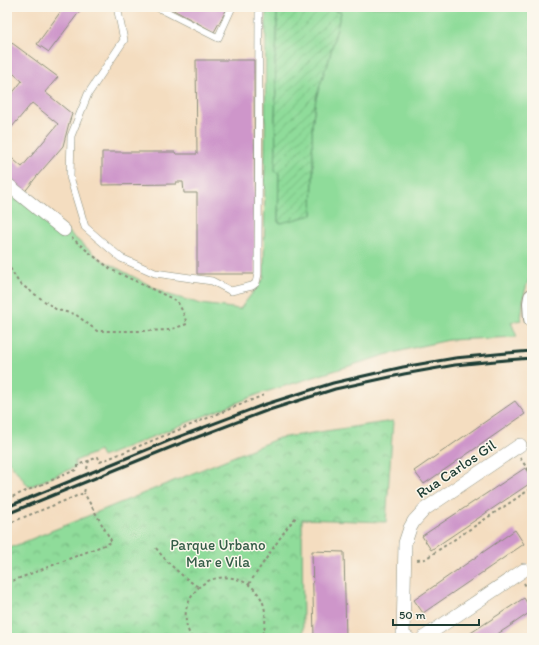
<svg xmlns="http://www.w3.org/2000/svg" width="539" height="645" font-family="Itim,sans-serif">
<defs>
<pattern id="park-crowns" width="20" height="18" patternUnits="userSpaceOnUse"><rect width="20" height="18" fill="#8fdc9a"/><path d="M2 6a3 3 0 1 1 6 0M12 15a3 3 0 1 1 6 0" fill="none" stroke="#74b47e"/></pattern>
<pattern id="garden-furrows" width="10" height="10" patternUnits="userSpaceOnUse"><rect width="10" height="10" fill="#8fdc9a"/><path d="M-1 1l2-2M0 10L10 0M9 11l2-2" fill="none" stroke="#74b47e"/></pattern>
</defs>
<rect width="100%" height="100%" fill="#fbf7ec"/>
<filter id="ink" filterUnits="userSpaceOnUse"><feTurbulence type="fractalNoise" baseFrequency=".025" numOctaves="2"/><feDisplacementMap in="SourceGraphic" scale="8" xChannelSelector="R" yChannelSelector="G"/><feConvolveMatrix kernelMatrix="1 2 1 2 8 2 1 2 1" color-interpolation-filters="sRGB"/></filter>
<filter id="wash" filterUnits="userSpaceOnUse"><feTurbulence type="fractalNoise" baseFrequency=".012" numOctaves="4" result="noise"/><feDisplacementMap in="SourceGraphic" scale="16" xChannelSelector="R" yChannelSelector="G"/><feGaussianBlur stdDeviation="0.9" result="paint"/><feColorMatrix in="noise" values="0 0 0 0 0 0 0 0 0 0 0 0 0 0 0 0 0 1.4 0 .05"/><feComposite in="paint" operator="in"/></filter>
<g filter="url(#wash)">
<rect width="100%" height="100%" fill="#f4ddc0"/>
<!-- grass -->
<path fill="#8fdc9a" stroke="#578c67" d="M266 7H277V39L275 61 276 88 275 118 276 149 279 172 278 222 312 215 313 171 312 125 316 98 325 69 327 67 341 12 321 7H532V274C523 289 523 304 521 320L511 322 517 337 449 340 421 346 385 355 259 394 102 457 99 451 75 461V467L29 487 7 459V192L18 201 23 194 100 259 166 294 201 304 240 309 264 278Z"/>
<!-- park -->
<polygon fill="url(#park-crowns)" stroke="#578c67" points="393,421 386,522 302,519 303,638 7,638 7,549 279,438"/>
<!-- garden -->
<polygon fill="url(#garden-furrows)" stroke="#578c67" points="277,7 321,7 341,12 327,67 325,69 316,98 312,125 313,171 312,215 281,223 278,222 279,173 275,172 275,166 276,149 275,118 276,88 275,61 277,39"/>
<g id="blocks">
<!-- building -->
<g fill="#ce96ca">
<polygon points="64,7 83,7 49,52 37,44"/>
<polygon points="168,7 228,7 214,32"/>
<polygon points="12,43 58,77 45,92 72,114 69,123 63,146 37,176 23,194 7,180 7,154 22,167 58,124 32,103 7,133 7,100 22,81 7,68 7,50"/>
<polygon points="196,60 254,60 255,274 197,274 197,193 184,193 183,182 176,182 176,184 102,185 102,152 175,152 176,154 197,154"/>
<polygon points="515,401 525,414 424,484 414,471"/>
<polygon points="525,468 532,479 532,482 431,550 422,536"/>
<polygon points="515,530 524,544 423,613 414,600"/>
<polygon points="312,551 344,552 346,638 314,638"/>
<polygon points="524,598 532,611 507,628 491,638 463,638"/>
</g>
</g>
</g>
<g filter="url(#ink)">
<use href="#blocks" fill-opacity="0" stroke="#8a8d7a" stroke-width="1"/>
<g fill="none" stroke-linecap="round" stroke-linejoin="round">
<defs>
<g id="service">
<polyline points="117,7 124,40 88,94 71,136 70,177 85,227 121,258 155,273 212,281 231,291 252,286 256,283 258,274 259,7"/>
<polyline points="157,7 218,38 232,7"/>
</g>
<g id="minor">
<polyline points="7,184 64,230"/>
<polyline points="408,638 403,636 405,543 410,528 414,521 425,509 520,445"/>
<polyline points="423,638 524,570"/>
</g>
<polyline id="tertiary" points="532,297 531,303 532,319"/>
</defs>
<!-- service casing -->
<use href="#service" stroke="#8a8d7a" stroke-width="8"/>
<!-- minor casing -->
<use href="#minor" stroke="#8a8d7a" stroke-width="14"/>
<!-- tertiary casing -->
<use href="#tertiary" stroke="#8a8d7a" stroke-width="18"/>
<!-- path -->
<g stroke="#8a8d7a" stroke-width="2" stroke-dasharray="3 3" stroke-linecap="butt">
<polyline points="7,263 19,283 57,310 75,314 97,331 144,331 169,330 187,324 183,312 177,301 112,270 91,254 72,238"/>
<polyline points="520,458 532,475"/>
<polyline points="87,469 89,460"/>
<polyline points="7,499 78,469 78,465 98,457 100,462 264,395"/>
<polyline points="7,524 84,493 85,488"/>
<path d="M156 548C168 564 182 576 198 587"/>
<polyline points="417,560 425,559 532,488"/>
<polyline points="7,583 112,542 84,493"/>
<polyline points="524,583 532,596"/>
<polyline points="249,584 286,529 297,516"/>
<path d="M192 638C186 629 184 616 187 606 190 599 193 593 198 588 221 566 262 580 265 612 266 621 265 630 260 638"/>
<polyline points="530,638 532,636"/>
</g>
<!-- service -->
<use href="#service" stroke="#fff" stroke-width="7"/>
<!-- minor -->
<use href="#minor" stroke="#fff" stroke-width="13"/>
<!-- tertiary -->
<use href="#tertiary" stroke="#fff" stroke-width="16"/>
<!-- rail -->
<g stroke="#1f3d34" stroke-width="3">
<polyline points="7,507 173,439 263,405 333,383 403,367 455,358 507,353 532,351"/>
<polyline points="7,514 174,446 266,411 335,389 404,374 455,365 506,360 532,358"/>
</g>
</g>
</g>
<g text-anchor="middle" stroke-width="3" stroke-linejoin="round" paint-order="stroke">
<!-- street labels -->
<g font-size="15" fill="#1f3d34" stroke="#fbf7ec">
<text transform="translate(456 469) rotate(-34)" y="5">Rua Carlos Gil</text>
</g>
<!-- park labels -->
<g font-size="15" fill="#355d48" stroke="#fbf7ec">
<text x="218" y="550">Parque Urbano<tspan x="218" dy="17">Mar e Vila</tspan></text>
</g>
</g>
<!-- margin -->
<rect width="539" height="645" fill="none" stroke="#fbf7ec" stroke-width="24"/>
<!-- scale -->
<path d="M393 619v6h86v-6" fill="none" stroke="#1f3d34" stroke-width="2"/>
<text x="399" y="619" font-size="12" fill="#1f3d34" stroke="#fbf7ec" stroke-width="3" paint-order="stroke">50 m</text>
</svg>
